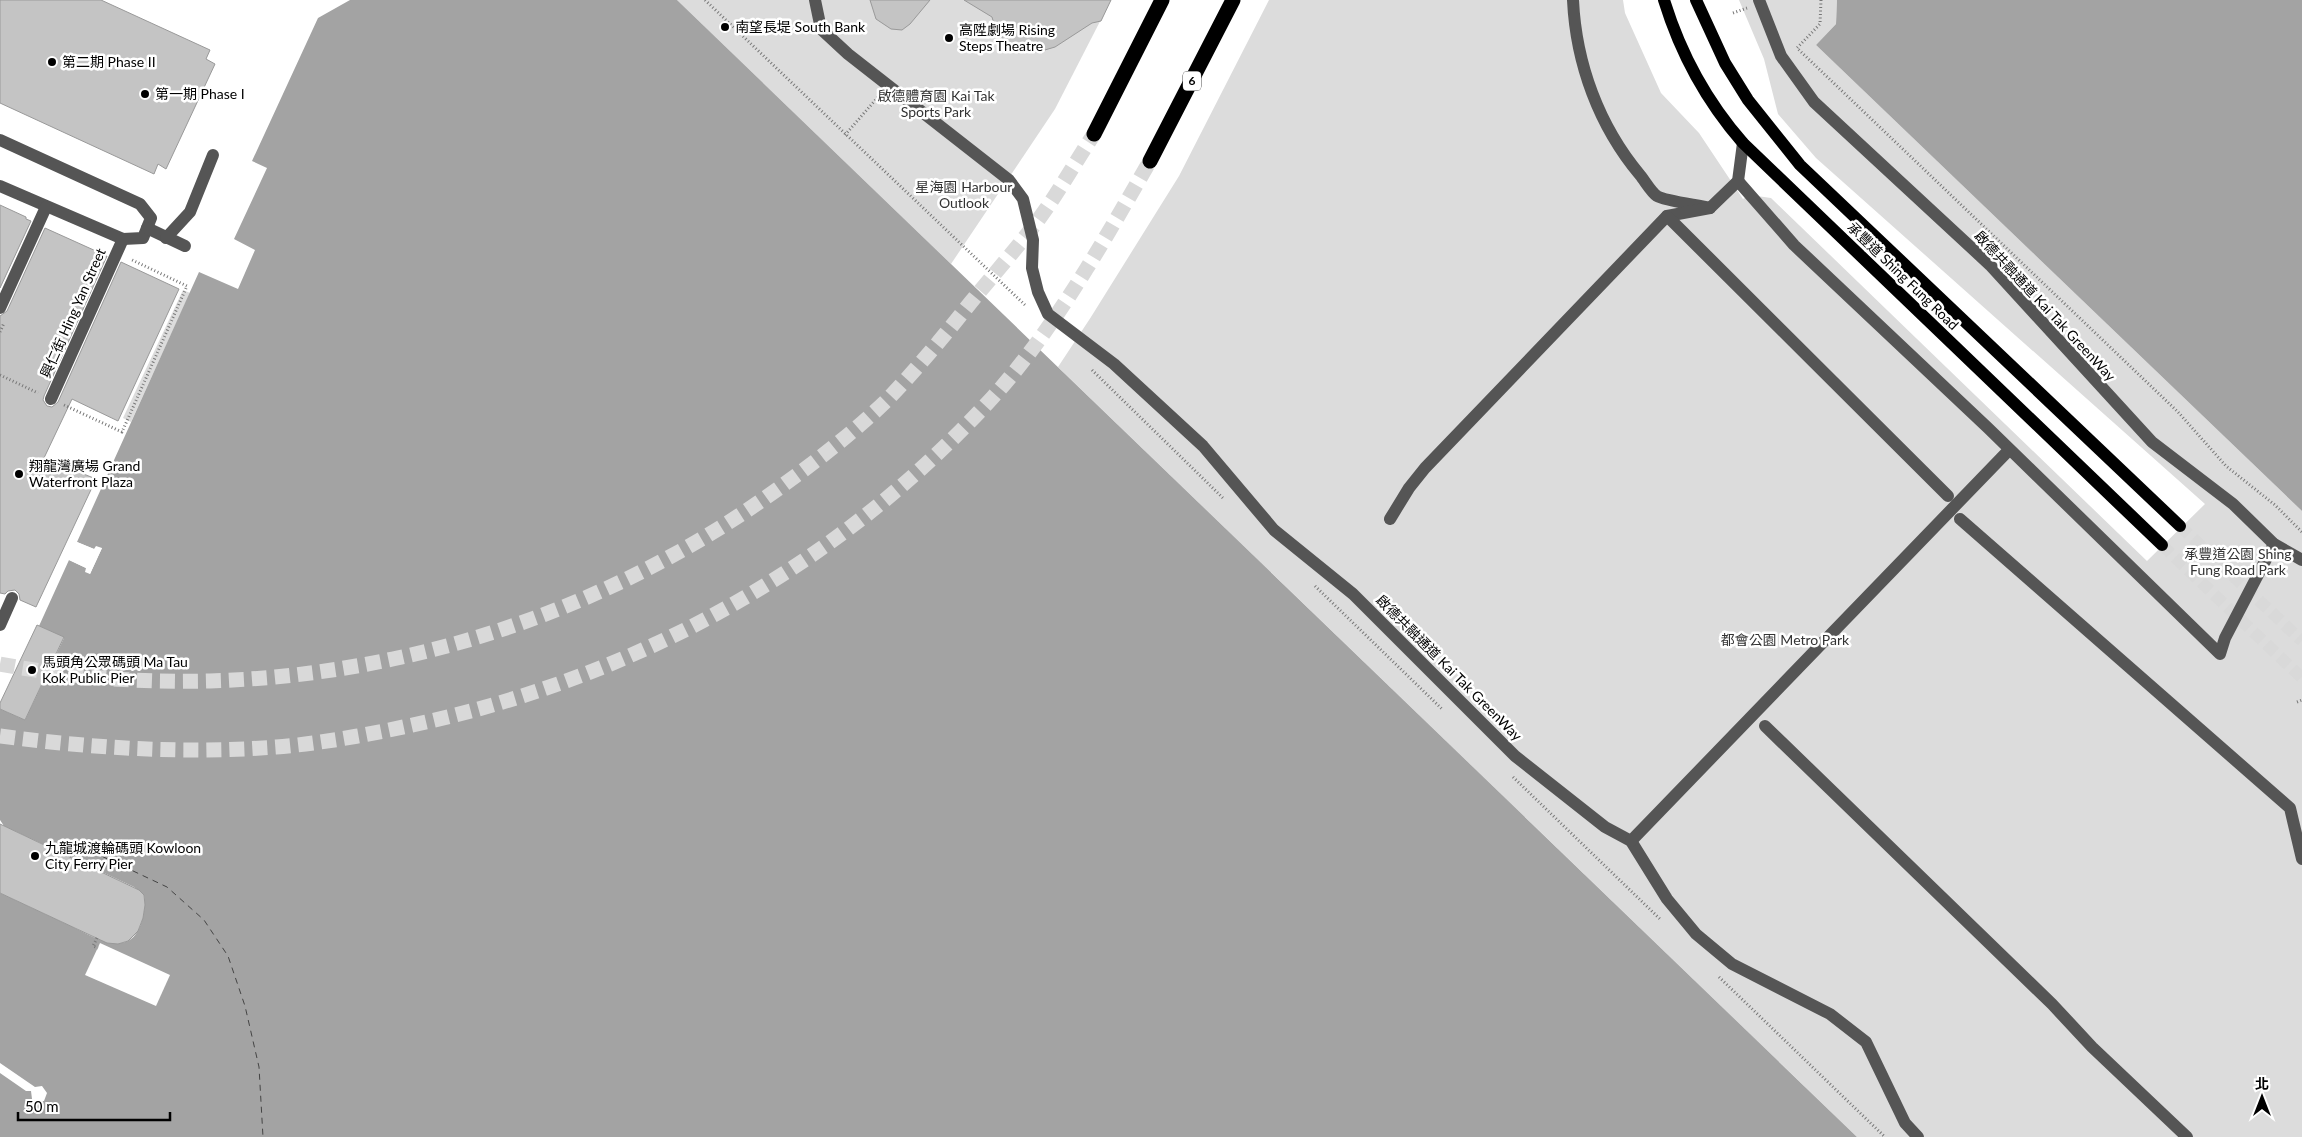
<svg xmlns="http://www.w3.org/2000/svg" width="2302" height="1137" font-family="Lato,'Noto Sans TC',sans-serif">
<rect width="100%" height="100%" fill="#fff"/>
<!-- green -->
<g fill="#dcdcdc">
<polygon points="677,0 1111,0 1055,109 951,264"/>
<polygon points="1269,0 1623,0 1625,13 1661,93 1699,133 1743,199 1750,195 1771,198 2147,561 2205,504 1816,158 1778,114 1764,59 1739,0 1837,0 1836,24 1816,45 2302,511 2302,1137 1857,1137 1058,367 1091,317 1179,176"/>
<polygon points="183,290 190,293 131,422 123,418"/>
</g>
<!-- water -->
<g fill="#a3a3a3">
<path d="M350 0H677L1857 1137H0V1073L26 1091H31L32 1099 36 1102 44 1101 47 1093 42 1086 35 1087 0 1063V893C24 904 47 915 71 926 85 933 102 943 118 943 141 944 146 911 144 895L134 887 4 826 0 820V709L25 720 64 638 39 626 69 560 86 568 90 574 102 548 94 549 77 542 199 272 238 289 255 250 234 239 267 168 252 161 318 18Z"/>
<polygon points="1837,0 2302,0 2302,511 1816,45 1836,24"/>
</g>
<!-- pier -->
<g fill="#fff">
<polygon points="77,542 94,549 96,546 102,548 90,574 85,572 86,568 69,560 70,558 87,566 89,571 98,549 94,552 76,544"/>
<polygon points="100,943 170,975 156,1006 85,975"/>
</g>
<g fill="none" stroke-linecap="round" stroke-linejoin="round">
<!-- ferry -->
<polyline stroke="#444" stroke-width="1" stroke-dasharray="6 5" stroke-linecap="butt" points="70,857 76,844 167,887 204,920 228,956 245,1006 259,1067 263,1137"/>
</g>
<!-- building -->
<g fill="#c4c4c4" stroke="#999">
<polygon points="0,0 101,0 210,50 206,59 215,64 166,169 158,164 154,174 0,103"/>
<polygon points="870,0 930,0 910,24 902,30 891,29 876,19"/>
<polygon points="964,0 1111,0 1101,21 1092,23 1055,47 1038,52 1020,51 1008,44 996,31 992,17"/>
<polygon points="0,205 26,217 26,219 31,221 0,288"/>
<polygon points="45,228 107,256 44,396 43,400 47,406 52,407 58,402 121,262 179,289 118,421 72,399 44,458 96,479 36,607 20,600 19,594 15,590 8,591 5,594 0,593 0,316 7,311"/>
<polygon points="37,625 64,637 25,720 0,709 0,703"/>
<polygon points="0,824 139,890 144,895 145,905 143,918 138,931 128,941 118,944 107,943 0,893"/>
</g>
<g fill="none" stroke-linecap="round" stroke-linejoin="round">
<!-- major-tunnel -->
<g stroke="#d9d9d9" stroke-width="12" stroke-dasharray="12 6" stroke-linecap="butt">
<polyline points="2180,526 2302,641"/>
<polyline points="2162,545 2302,678"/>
</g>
<!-- highway-tunnel -->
<g stroke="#d9d9d9" stroke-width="15" stroke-dasharray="15 8" stroke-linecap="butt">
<path d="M0 664C274 717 568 646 790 480 823 456 856 430 886 401 916 370 944 336 971 302 994 274 1019 246 1041 216 1060 190 1076 161 1094 134"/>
<path d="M0 736C92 748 183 754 276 747 326 743 377 733 426 722 644 673 842 563 993 397 1056 327 1103 242 1150 161"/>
</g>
<!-- path -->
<g stroke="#777" stroke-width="3" stroke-dasharray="1 2.5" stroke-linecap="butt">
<polyline points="705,0 1025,305"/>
<polyline points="1821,0 1820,24 1797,48 2178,412 2226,466 2275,505 2302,532"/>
<polyline points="1733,13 1747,8"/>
<polyline points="845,135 878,97"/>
<polyline points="0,332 4,323"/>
<polyline points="1092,370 1224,499"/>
<polyline points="0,375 38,393"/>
<polyline points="64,405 122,432 187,286 130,259"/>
<polyline points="1315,586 1442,709"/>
<polyline points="2297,702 2302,700"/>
<polyline points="1513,777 1661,920"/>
<polyline points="97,938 93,946 98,948"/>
<polyline points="1719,977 1885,1137"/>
</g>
<!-- minor -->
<g stroke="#555" stroke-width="12">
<polyline points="815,0 821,29 848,54 1009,180 1023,199 1033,240 1032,268 1038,292 1048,314 1114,364 1203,446 1274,530 1353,594 1515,756 1605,827 1631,841 1667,899 1696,934 1732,964 1830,1014 1866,1042 1905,1123 1918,1137"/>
<path d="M1573 0C1576 64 1599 126 1640 175 1645 181 1651 192 1657 196 1665 201 1698 205 1710 208"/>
<polyline points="1759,0 1781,56 1814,102 1990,265 2152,442 2233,504 2274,544 2302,560"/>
<polyline points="0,140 140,204 151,218 143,238 123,239 0,186"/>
<polyline points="1738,181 1794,245 1988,428 2220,654 2225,638 2274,544"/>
<polyline points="1667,216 1710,208 1738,181 1743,143"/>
<polyline points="147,228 185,246"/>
<polyline points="166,238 190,212 213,155"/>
<polyline points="0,308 46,207"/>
<polyline points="51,399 123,239"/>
<polyline points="1390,519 1409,488 1425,468 1667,216 1948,496"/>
<polyline points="1960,519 2290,808 2302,859"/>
<polyline points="0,625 12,598"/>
<polyline points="1765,726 2052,1004 2092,1047 2187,1137"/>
<polyline points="1631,841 2009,450"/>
</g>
<!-- major -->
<g stroke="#000" stroke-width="12">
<path d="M1664 0C1680 52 1707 102 1743 143L2162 545"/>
<polyline points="1696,0 1725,63 1748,100 1800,165 2180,526"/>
</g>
<!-- highway -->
<g stroke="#000" stroke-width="15">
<polyline points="1094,134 1162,0"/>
<polyline points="1150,161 1233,0"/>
</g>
</g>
<!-- markers -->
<g fill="#000" stroke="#fff" stroke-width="2">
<circle cx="725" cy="27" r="5"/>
<circle cx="949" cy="38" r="5"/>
<circle cx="52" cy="62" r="5"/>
<circle cx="145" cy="94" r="5"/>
<circle cx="19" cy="474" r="5"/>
<circle cx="32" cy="670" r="5"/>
<circle cx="35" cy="856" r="5"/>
</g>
<g text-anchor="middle" stroke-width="5" stroke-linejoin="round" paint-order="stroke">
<!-- shield labels -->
<rect fill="#fff" stroke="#4c4c4c" stroke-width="1" x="1183" y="71.5" width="18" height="19" rx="4"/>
<g font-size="12" font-weight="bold" fill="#000">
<text x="1192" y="85">6</text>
</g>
<!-- poi labels -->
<g font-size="14" fill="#000" stroke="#fff" text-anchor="start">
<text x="735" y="32">南望長堤 South Bank</text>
<text x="959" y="35">高陞劇場 Rising<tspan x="959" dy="16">Steps Theatre</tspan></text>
<text x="62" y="67">第二期 Phase II</text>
<text x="155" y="99">第一期 Phase I</text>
<text x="29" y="471">翔龍灣廣場 Grand<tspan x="29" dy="16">Waterfront Plaza</tspan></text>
<text x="42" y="667">馬頭角公眾碼頭 Ma Tau<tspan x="42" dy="16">Kok Public Pier</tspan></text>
<text x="45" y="853">九龍城渡輪碼頭 Kowloon<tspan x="45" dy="16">City Ferry Pier</tspan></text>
</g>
<!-- park labels -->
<g font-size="14" fill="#333" stroke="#fff">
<text x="936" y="101">啟德體育園 Kai Tak<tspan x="936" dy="16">Sports Park</tspan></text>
<text x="964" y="192">星海園 Harbour<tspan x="964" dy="16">Outlook</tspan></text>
<text x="2238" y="559">承豐道公園 Shing<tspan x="2238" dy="16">Fung Road Park</tspan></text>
<text x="1785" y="645">都會公園 Metro Park</text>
</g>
<!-- street labels -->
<g font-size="14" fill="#000" stroke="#fff">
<text transform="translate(1903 276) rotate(44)" y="5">承豐道 Shing Fung Road</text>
<text transform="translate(2045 306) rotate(47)" y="5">啟德共融通道 Kai Tak GreenWay</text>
<text transform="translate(73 313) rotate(-66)" y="5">興仁街 Hing Yan Street</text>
<text transform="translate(1449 668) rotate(45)" y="5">啟德共融通道 Kai Tak GreenWay</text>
</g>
</g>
<!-- north arrow -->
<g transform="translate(2262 1097)" stroke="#ffffff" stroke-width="4" paint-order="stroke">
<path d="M0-4L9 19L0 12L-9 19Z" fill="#000000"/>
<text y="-8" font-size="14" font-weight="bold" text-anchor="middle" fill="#000000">北</text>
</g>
<!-- scale -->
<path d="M18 1112v8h152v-8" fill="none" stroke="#000000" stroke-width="2.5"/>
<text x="25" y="1112" font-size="15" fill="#000000" stroke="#ffffff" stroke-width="4" paint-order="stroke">50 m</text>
</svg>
